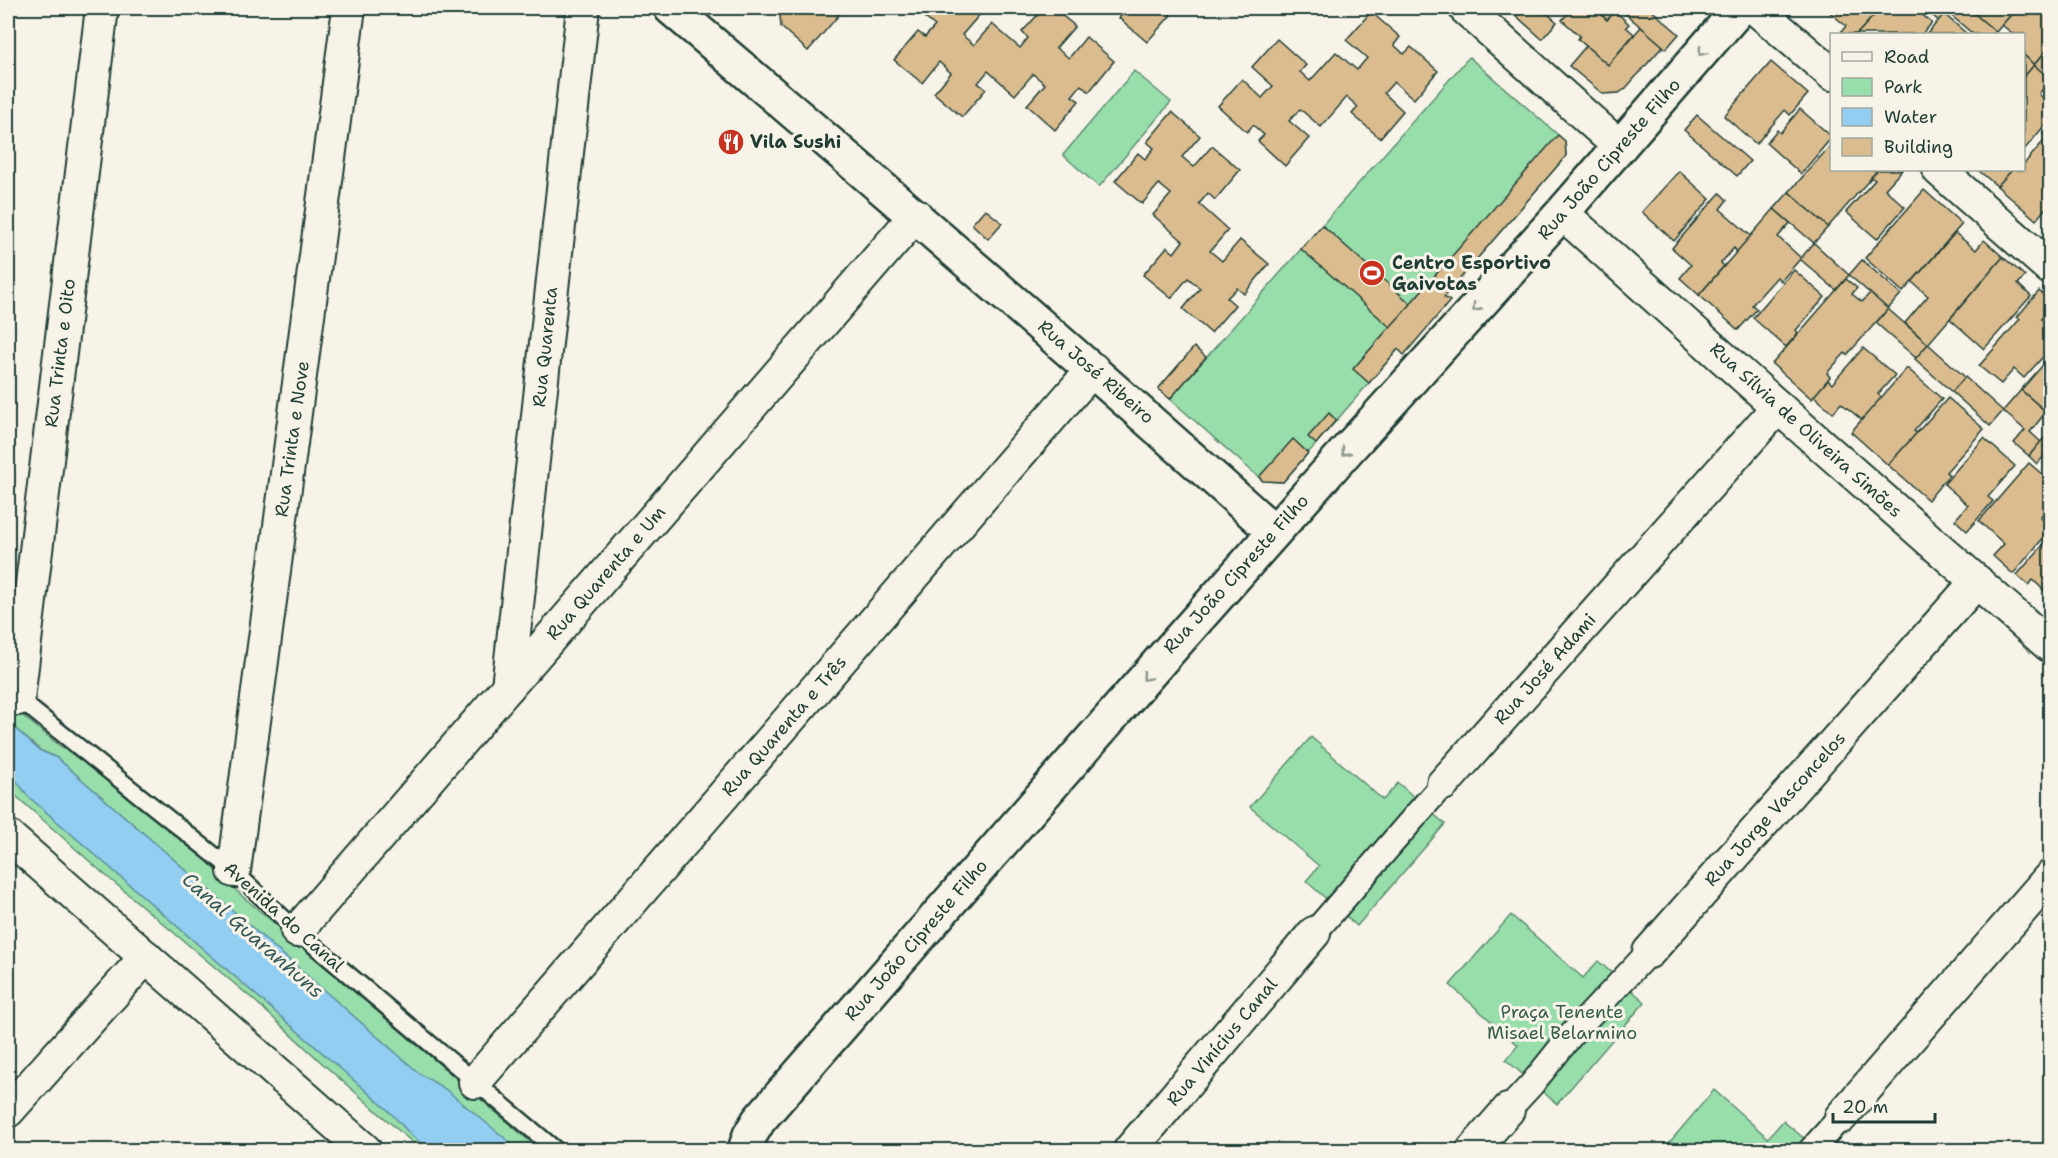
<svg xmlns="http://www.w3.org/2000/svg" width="2058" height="1158" font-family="'Shantell Sans',sans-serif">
<rect width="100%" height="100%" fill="#f7f3e8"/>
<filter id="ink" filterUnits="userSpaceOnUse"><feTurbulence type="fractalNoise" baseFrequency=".0167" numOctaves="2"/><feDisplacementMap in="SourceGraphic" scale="12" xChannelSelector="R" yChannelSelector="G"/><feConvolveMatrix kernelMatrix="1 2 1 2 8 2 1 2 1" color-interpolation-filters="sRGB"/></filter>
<g filter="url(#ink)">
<!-- green -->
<g fill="#98deab" stroke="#5c8e70" stroke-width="1.5">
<polygon points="1469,57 1565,141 1566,156 1283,482 1263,481 1170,399"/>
<polygon points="1134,71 1171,102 1099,187 1063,155"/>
<polygon points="8,704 60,746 112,781 201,855 241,895 540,1150 519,1150 445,1089 420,1074 57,758 40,750 8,722"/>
<polygon points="1311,737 1383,800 1398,783 1445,824 1357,926 1306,881 1319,866 1250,807"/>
<polygon points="8,770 29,797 388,1110 411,1135 430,1150 421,1150 323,1064 255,1001 104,874 8,789"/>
<polygon points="1511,915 1583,978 1598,961 1645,1002 1557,1104 1506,1060 1518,1045 1450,985"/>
<polygon points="1714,1090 1768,1138 1783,1121 1818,1150 1663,1150"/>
</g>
<!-- water -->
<polygon fill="#92cef2" stroke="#6494a6" stroke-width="1.5" points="8,722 39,750 57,758 420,1074 445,1089 519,1150 430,1150 411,1135 388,1110 29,797 8,770"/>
<!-- building -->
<g fill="#dbbc8e" stroke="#1f3d34" stroke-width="1.5">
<polygon points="786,8 842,8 844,9 808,51 781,27 780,16"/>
<polygon points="913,8 972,8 980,14 962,35 974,45 992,24 1020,48 1028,38 1022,32 1044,8 1053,8 1075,26 1056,48 1069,58 1086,37 1114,61 1089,92 1081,85 1072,96 1079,101 1055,130 1027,105 1045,84 1033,74 1015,95 988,71 978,83 986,89 962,117 934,93 951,73 939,62 922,83 894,60 918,32 925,37 935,26"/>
<polygon points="1121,8 1162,8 1171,15 1147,42 1119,18 1125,11"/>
<polygon points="1517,8 1541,8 1557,22 1542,39 1512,12"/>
<polygon points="1573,8 1603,8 1606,11 1602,15 1607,20 1615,11 1629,24 1626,27 1634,34 1608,65 1578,39 1580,36 1562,20"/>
<polygon points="1603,8 1618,8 1607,20 1602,15 1606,11"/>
<polygon points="1619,8 1649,8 1679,34 1666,49"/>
<polygon points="1825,8 1881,8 1857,34 1844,34 1841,32 1846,26"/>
<polygon points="1881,8 1914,8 1932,23 1922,34 1857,34"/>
<polygon points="1923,8 1951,8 1939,21"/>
<polygon points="1951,8 1968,8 1996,32 1994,34 1973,34 1947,12"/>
<polygon points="1968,8 2017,8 1996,32"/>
<polygon points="2017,8 2050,8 2050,46 2034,65 2024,55 2024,34 2013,34 2002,25"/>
<polygon points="1371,12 1400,37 1394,45 1404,54 1411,47 1438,71 1414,99 1394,82 1384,93 1403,111 1380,138 1352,114 1358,107 1347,97 1321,127 1300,109 1289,121 1309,138 1285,166 1258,141 1264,135 1253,125 1247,132 1218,106 1242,79 1262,98 1273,86 1252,67 1277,39 1306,65 1300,72 1310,81 1336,52 1357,70 1367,58 1346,40"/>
<polygon points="1944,14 1967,34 1927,34"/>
<polygon points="1641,27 1663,46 1625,89 1619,93 1603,94 1569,66 1586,46 1608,65"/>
<polygon points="2045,52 2050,57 2050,79 2034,65"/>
<polygon points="2024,55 2034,65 2024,77"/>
<polygon points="1771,62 1808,94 1790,115 1785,110 1756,144 1724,116"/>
<polygon points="2034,65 2050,79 2039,94 2050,105 2050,119 2024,150 2024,77"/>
<polygon points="1800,109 1832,137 1801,174 1766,143 1777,130 1780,133"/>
<polygon points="1172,112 1200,136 1182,157 1194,167 1212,146 1240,170 1215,200 1208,193 1199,204 1228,230 1210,251 1222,261 1240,240 1269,264 1244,294 1237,288 1227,298 1235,305 1211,333 1183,309 1200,288 1188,278 1171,298 1143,275 1167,247 1174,253 1183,241 1153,215 1171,194 1159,184 1142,204 1115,181 1138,153 1145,159 1154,148 1147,142"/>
<polygon points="1697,115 1750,161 1737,176 1684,130"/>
<polygon points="2050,125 2050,203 2036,220 1997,186 2012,170 2024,170 2024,164 2047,137 2043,134"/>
<polygon points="1558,135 1565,141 1566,156 1444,297 1450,301 1404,355 1398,349 1369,383 1353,369"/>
<polygon points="1832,144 1832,170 1878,170 1828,227 1789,192"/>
<polygon points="1878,170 1902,170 1885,189 1905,207 1877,239 1846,212 1875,180 1871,177"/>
<polygon points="1978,170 2012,170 1997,186"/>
<polygon points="1679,171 1710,199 1674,241 1642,212"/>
<polygon points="1924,190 1962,224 1903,292 1865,258"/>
<polygon points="1789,192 1828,227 1814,243 1774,209"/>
<polygon points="1720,193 1727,200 1720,209 1751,236 1737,252 1734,248 1721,263 1724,266 1699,295 1680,278 1691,265 1672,248"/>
<polygon points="985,209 1002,223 988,239 972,224"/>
<polygon points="1774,209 1790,223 1778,237 1801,258 1781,281 1777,277 1752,305 1757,309 1738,330 1699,295"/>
<polygon points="1322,225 1411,304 1390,327 1301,249"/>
<polygon points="1955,233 1976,250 1984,240 2003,257 1928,344 1905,323 1928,296 1912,282"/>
<polygon points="1814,243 1849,275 1836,290 1800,259"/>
<polygon points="2003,257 2025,276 2018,284 2031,296 1984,349 1950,319"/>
<polygon points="1862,260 1901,294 1888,309 1849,275"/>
<polygon points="1794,270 1825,297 1796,330 1798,333 1786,347 1753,318"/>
<polygon points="1846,279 1857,288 1852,294 1862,302 1870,293 1888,309 1847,355 1845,353 1827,373 1830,377 1812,399 1772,364"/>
<polygon points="2039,291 2050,301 2050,308 2041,319 2050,327 2050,353 2048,351 2024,378 2014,369 2001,384 1979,366 2020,319 2017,317"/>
<polygon points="1888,309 1928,344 1916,358 1876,323"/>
<polygon points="1928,344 1965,377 1952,392 1915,359"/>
<polygon points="1194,347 1206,357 1170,399 1158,389"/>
<polygon points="1863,348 1895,375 1878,394 1882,398 1862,420 1841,403 1833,413 1814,396 1828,380 1832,384"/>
<polygon points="2050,357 2050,401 2043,409 2021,390"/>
<polygon points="1907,368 1942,399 1914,431 1917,433 1888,465 1851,432"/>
<polygon points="1965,377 2003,411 1990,426 1952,392"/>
<polygon points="2021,390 2046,412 2030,432 2041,442 2029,456 2014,443 2025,430 2003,411"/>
<polygon points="1948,398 1984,429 1946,472 1949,475 1928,500 1888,465"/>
<polygon points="1329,413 1336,420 1316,444 1308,437"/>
<polygon points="2048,433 2050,435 2050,450 2037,464 2029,456"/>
<polygon points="1984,438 2015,466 1988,497 1993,501 1967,531 1955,520 1968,505 1944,484"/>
<polygon points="1293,439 1308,453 1283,482 1263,481 1259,477"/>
<polygon points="2029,463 2050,481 2050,506 2040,517 2050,527 2050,530 2013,574 1993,556 2004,544 1979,521"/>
<polygon points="2050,537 2050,596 2033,580 2028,585 2017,575"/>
</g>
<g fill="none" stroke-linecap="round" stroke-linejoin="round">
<defs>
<polyline id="service" points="15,696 234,871 297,931 556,1150"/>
<g id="pedestrian">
<polyline points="1314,933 1443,784"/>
<polyline points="1508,1110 1532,1084 1572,1034 1649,952"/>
<polyline points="1811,1150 1841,1117"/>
</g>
<g id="minor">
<polyline points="1465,8 1620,147"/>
<polyline points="1755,8 1832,74"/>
<polyline points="1939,170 2050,268"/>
<polyline points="1562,213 1778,407 2050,646"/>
<polyline points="508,687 583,8"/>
<polyline points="18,699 102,8"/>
<polyline points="1443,784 1778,407"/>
<polyline points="8,836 365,1150"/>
<polyline points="234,871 349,8"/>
<polyline points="297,931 916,215"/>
<polyline points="1649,952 1977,581"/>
<polyline points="475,1082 1093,369"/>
<polyline points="8,1111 146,957"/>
<polyline points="1841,1117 2050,877"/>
<polyline points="1130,1150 1314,933"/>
<polyline points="1473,1150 1508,1110"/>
</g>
<g id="tertiary">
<path d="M671 8C874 180 1076 354 1274 532"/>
<polyline points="745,1150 750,1135 759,1120 1161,660 1349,448 1562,213 1740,8"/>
</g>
</defs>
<!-- service casing -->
<use href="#service" stroke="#1f3d34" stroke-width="20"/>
<!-- pedestrian casing -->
<use href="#pedestrian" stroke="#1f3d34" stroke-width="28"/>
<!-- minor casing -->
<use href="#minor" stroke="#1f3d34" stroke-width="36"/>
<!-- tertiary casing -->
<use href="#tertiary" stroke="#1f3d34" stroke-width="38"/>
<!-- service -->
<use href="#service" stroke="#f7f3e8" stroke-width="15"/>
<!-- pedestrian -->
<use href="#pedestrian" stroke="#f7f3e8" stroke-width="24"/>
<!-- minor -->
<use href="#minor" stroke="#f7f3e8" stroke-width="32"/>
<!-- tertiary -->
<use href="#tertiary" stroke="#f7f3e8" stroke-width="33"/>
</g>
<!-- one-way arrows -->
<defs><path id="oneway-chevron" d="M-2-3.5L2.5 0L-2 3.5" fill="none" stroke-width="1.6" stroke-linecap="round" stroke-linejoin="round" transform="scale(1.5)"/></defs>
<g stroke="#8b988e">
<use href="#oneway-chevron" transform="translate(1702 52) rotate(131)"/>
<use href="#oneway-chevron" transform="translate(1476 308) rotate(132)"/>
<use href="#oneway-chevron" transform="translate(1345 452) rotate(132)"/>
<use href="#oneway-chevron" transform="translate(1146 677) rotate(131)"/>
</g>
</g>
<!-- icons -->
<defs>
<symbol id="restaurant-disc" viewBox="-11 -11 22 22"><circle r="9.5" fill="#c8321e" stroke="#f7f3e8"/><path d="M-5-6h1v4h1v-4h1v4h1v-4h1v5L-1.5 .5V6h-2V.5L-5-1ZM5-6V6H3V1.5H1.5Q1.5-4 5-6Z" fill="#fff"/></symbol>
<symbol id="stadium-disc" viewBox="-11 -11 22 22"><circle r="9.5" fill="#c8321e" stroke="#f7f3e8"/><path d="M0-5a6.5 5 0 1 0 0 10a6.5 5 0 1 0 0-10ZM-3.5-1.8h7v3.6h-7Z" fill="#fff"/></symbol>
</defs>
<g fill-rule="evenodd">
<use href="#restaurant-disc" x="716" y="127" width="30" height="30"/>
<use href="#stadium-disc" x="1357" y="258" width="30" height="30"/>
</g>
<g text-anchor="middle" stroke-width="6" stroke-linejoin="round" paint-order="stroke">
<!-- poi labels -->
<g font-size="18" font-weight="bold" fill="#1f3d34" stroke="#f7f3e8" text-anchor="start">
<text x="750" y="148">Vila Sushi</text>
<text x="1392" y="269">Centro Esportivo<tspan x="1392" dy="21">Gaivotas</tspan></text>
</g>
<!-- street labels -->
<g font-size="18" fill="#1f3d34" stroke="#f7f3e8">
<text transform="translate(1609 159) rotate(-49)" y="6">Rua João Cipreste Filho</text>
<text transform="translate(545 347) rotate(-84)" y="6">Rua Quarenta</text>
<text transform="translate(60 353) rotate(-83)" y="6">Rua Trinta e Oito</text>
<text transform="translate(1096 372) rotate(41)" y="6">Rua José Ribeiro</text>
<text transform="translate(1806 430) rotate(42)" y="6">Rua Sílvia de Oliveira Simões</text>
<text transform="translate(292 439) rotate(-82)" y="6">Rua Trinta e Nove</text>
<text transform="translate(606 573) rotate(-49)" y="6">Rua Quarenta e Um</text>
<text transform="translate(1236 574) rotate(-48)" y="6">Rua João Cipreste Filho</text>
<text transform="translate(1545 669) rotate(-48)" y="6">Rua José Adami</text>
<text transform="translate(784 726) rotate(-49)" y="6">Rua Quarenta e Três</text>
<text transform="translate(1775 809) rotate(-48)" y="6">Rua Jorge Vasconcelos</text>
<text transform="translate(284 917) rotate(42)" y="6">Avenida do Canal</text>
<text transform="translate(916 940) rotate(-49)" y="6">Rua João Cipreste Filho</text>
<text transform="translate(1222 1042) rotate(-50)" y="6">Rua Vinícius Canal</text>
</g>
<!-- park labels -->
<g font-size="18" fill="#375d4c" stroke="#f7f3e8">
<text x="1562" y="1018">Praça Tenente<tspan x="1562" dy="21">Misael Belarmino</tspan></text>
</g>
<!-- water labels -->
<g font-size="20" font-style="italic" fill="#365a5a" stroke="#f7f3e8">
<text transform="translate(253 935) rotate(41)" y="7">Canal Guaranhuns</text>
</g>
</g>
<!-- margin -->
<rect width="2058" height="1158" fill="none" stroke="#f7f3e8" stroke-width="30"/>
<rect x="15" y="15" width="2028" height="1128" fill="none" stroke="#1f3d34" stroke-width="2" filter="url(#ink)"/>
<!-- legend -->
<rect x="1830" y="33" width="195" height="138" fill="#f7f3e8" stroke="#a1aaa0" stroke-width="1.5"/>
<rect x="1842" y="52" width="30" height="9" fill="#f7f3e8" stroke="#a1aaa0" stroke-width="1.5"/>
<text x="1884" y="63" font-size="18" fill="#1f3d34">Road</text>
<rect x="1842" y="78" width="30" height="18" fill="#98deab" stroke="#a1aaa0" stroke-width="1.5"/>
<text x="1884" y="93" font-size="18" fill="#1f3d34">Park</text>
<rect x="1842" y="108" width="30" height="18" fill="#92cef2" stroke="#a1aaa0" stroke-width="1.5"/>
<text x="1884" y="123" font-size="18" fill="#1f3d34">Water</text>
<rect x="1842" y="138" width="30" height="18" fill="#dbbc8e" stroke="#a1aaa0" stroke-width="1.5"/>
<text x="1884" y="153" font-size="18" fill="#1f3d34">Building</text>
<!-- scale -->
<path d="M1833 1113v9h102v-9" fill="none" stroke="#1f3d34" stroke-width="3"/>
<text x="1842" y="1113" font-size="18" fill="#1f3d34" stroke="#f7f3e8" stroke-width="4.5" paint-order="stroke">20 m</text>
</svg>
